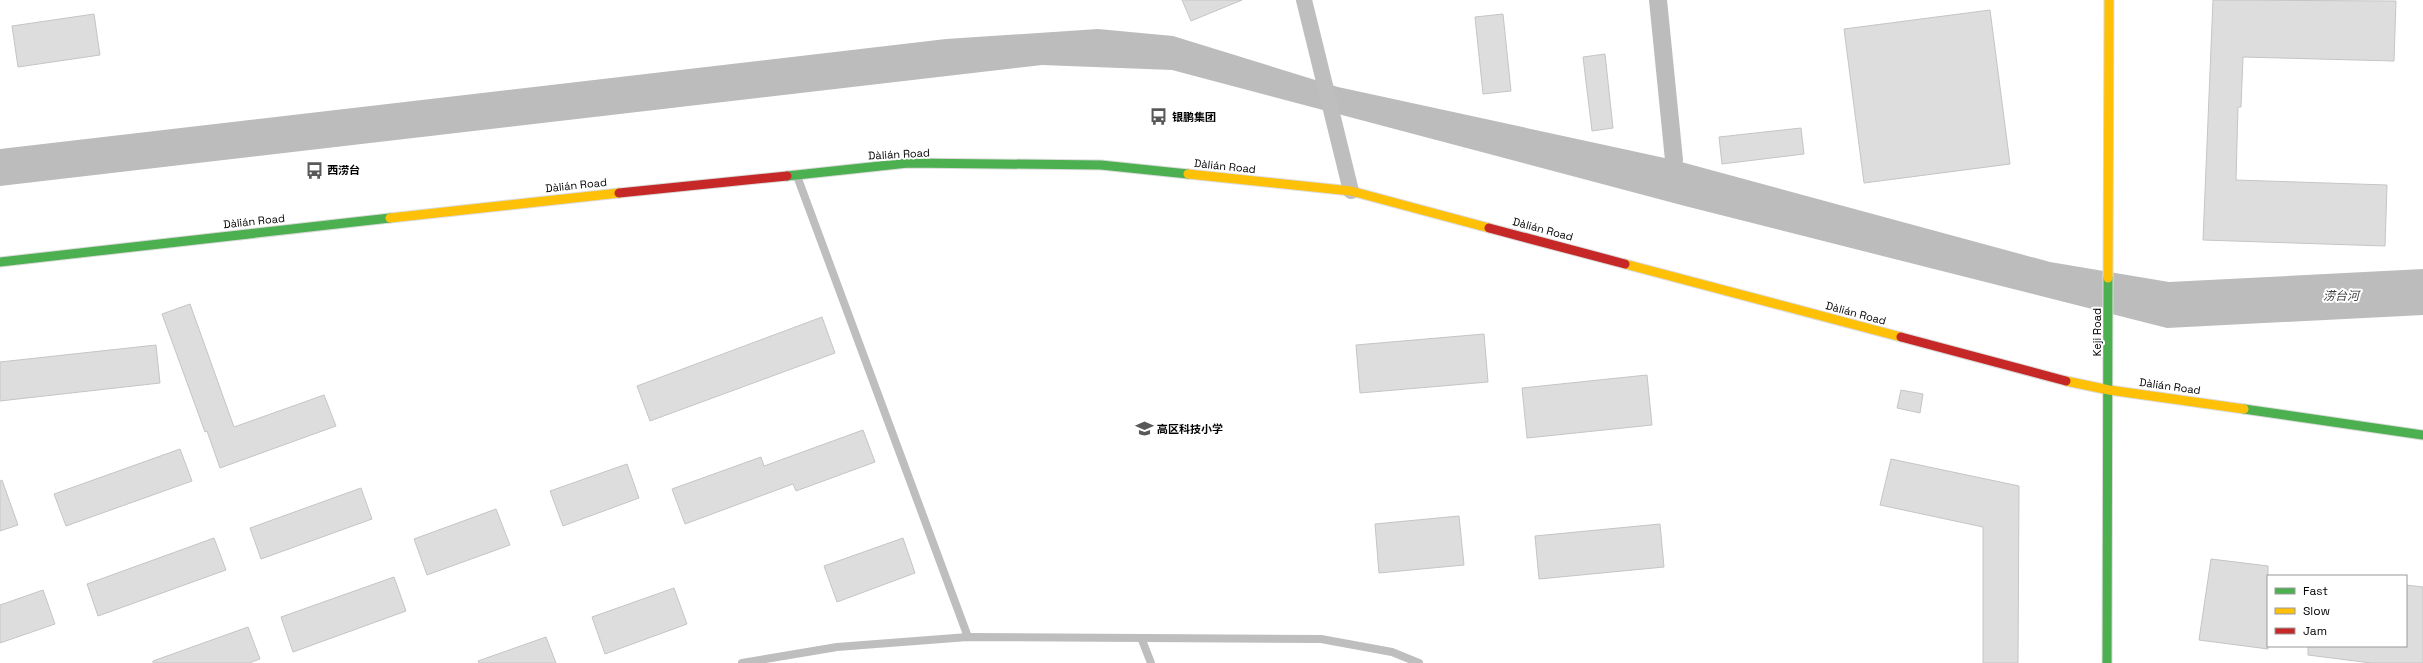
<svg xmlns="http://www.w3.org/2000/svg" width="2423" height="663" font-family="'Space Grotesk','Noto Sans SC',sans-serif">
<rect width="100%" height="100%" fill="#fff"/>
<!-- water -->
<polygon fill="#bcbcbc" points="1098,29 1173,36 1338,87 1674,160 2050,262 2169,282 2423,269 2423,315 2167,328 1685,206 1172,70 1042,65 0,186 0,149 946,39"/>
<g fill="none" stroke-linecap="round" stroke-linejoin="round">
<!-- canal -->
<polyline stroke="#bcbcbc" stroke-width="18" points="1658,0 1674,160"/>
</g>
<!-- building -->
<g fill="#ddd" stroke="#c5c5c5">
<polygon points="1182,0 1242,0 1191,21"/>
<polygon points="2213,0 2396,1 2394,61 2243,57 2241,107 2238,107 2236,180 2387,185 2385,246 2203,240"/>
<polygon points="1990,10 2010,164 1864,183 1844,29"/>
<polygon points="94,14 100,55 18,67 12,26"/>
<polygon points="1503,14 1511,91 1483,94 1475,17"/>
<polygon points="1605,54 1613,128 1592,131 1583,57"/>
<polygon points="1801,128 1804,154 1722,164 1719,137"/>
<polygon points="190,304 234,427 324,395 336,426 220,468 207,431 205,432 162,314"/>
<polygon points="822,317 835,353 650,421 637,386"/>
<polygon points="1484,334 1488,382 1360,393 1356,345"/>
<polygon points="156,345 160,383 0,401 0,362"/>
<polygon points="1647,375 1652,425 1527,438 1522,388"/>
<polygon points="1901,390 1923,394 1920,413 1897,408"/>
<polygon points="863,430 875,462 796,491 793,484 685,524 672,489 761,457 764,466"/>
<polygon points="180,449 192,481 66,526 54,494"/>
<polygon points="1891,459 2019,486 2018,663 1983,663 1983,527 1880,505"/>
<polygon points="627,464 639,498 563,526 550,491"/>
<polygon points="2,480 18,525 0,531 0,481"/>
<polygon points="361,488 372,519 261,559 250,528"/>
<polygon points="496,509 510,545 427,575 414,539"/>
<polygon points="1459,516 1464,565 1379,573 1375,524"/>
<polygon points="1660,524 1664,567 1539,579 1535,536"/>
<polygon points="214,538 226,570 98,616 87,584"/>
<polygon points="903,538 915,573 837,602 824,566"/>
<polygon points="2211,559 2268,566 2268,649 2199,640"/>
<polygon points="394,577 406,611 293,652 281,617"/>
<polygon points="2406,585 2423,587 2423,663 2371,663 2308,655 2308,646 2406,646"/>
<polygon points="674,588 687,624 605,654 592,617"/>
<polygon points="43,590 55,624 0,643 0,605"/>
<polygon points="248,627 260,659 249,663 153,663 153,661"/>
<polygon points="546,637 556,663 479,663 478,661"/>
</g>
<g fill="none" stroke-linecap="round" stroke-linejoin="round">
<defs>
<g id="fast">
<polyline points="787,176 908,163 1101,165 1188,174"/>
<polyline points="0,262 390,218"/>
<polyline points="2244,409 2423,435"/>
<polyline points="2107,663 2108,278"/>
</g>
<g id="slow">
<polyline points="1188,174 1351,191 1489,228"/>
<polyline points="390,218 619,193"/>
<polyline points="1625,264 1901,337"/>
<polyline points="2108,278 2109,0"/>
<polyline points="2066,381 2109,390 2244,409"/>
</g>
<g id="jam">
<polyline points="619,193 787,176"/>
<polyline points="1489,228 1625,264"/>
<polyline points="1901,337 2066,381"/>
</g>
</defs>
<!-- fast casing -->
<use href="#fast" stroke="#dbdbdb" stroke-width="11"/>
<!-- slow casing -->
<use href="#slow" stroke="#dbdbdb" stroke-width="11"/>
<!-- jam casing -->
<use href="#jam" stroke="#dbdbdb" stroke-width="11"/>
<!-- lane -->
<g stroke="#bebebe" stroke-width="8">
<polyline points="797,176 968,637"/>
<polyline points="1142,640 1151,663"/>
<polyline points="742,663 837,647 968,637 1321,639 1392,652 1419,663"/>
</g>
<!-- street -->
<polyline stroke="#bebebe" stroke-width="16" points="1304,0 1351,191"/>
<!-- fast -->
<use href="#fast" stroke="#4caf50" stroke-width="9"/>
<!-- slow -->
<use href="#slow" stroke="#ffc107" stroke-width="9"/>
<!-- jam -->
<use href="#jam" stroke="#c62828" stroke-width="9"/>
</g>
<!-- icons -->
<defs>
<symbol id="bus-bare" viewBox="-9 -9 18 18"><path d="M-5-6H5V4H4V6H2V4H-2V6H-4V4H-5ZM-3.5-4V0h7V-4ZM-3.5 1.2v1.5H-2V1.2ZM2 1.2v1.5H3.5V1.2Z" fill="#595959" stroke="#fff" stroke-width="2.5" paint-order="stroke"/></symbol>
<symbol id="school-bare" viewBox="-9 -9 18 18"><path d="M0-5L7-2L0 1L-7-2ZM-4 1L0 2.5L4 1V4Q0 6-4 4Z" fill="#595959" stroke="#fff" stroke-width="2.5" paint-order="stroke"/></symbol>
</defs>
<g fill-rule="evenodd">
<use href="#bus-bare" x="1146" y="104" width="25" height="25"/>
<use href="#bus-bare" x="302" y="158" width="25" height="25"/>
<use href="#school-bare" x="1132" y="416" width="25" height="25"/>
</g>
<g text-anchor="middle" stroke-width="4" stroke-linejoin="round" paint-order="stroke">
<!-- poi labels -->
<g font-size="11" font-weight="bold" fill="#000" stroke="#fff" text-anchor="start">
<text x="1172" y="121">银鹏集团</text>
<text x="327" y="174">西涝台</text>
<text x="1157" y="433">高区科技小学</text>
</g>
<!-- street labels -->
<g font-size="11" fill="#000" stroke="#fff">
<text transform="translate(899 154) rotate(-3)" y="4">Dàlián Road</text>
<text transform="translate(1225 166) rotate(6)" y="4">Dàlián Road</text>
<text transform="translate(576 185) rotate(-6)" y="4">Dàlián Road</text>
<text transform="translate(254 221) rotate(-6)" y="4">Dàlián Road</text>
<text transform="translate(1543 229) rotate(15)" y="4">Dàlián Road</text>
<text transform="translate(1856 313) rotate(15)" y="4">Dàlián Road</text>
<text transform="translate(2097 332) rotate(-90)" y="4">Keji Road</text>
<text transform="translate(2170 386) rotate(8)" y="4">Dàlián Road</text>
</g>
<!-- water labels -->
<g font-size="12" font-style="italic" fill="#414141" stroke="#fff">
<text x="2341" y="300">涝台河</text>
</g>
</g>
<!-- legend -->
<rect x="2267" y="575" width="140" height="72" fill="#ffffff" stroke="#999999"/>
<rect x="2275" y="588" width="20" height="6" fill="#4caf50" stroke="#999999"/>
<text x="2303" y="595" font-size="12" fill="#000000">Fast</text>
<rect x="2275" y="608" width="20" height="6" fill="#ffc107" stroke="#999999"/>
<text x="2303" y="615" font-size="12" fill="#000000">Slow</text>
<rect x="2275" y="628" width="20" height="6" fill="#c62828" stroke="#999999"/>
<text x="2303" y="635" font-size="12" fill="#000000">Jam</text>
</svg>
